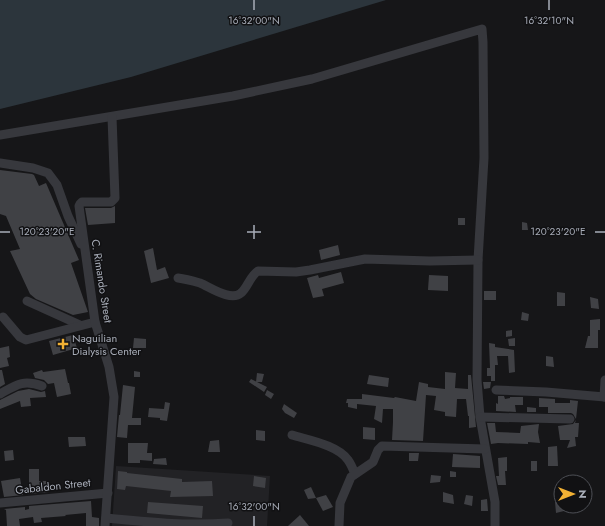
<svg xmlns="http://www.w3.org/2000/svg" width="605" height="526" font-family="Jost,sans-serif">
<rect width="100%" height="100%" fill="#161618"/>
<!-- built -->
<polygon fill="#222225" points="116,466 270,476 267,526 112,526"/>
<!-- water -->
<polygon fill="#2c353c" points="0,0 386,0 131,77 0,109"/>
<!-- building -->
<g fill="#404145">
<polygon points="0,170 32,174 34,175 39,186 46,183 79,260 71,263 88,312 73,315 36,299 30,294 10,251 20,249 6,216 0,214"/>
<polygon points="115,206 115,223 88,225 85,208 111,208"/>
<rect x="458" y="218" width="7" height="7"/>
<polygon points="522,222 527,223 528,230 522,230"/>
<polygon points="338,245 340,255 321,260 319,250"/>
<polygon points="153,248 157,270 165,267 169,278 151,283 144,251"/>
<polygon points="341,272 344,283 322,289 324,296 313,298 307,278 318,275 319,278"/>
<polygon points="429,275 448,276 448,291 428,290"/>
<rect x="484" y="291" width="12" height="9"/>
<polygon points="557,292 565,293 565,306 557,306"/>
<polygon points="590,297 598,299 599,309 591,308"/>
<polygon points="522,312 529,314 528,321 521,320"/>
<polygon points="600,319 600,330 598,330 598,348 585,348 588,336 590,336 590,320"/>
<polygon points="512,330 512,336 506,337 506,331"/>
<polygon points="73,335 77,348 53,355 49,341"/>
<polygon points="134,338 146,339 146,348 133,348"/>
<polygon points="515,338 515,346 509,346 508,339"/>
<polygon points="489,343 495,344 495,347 514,350 515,372 509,373 508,356 497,356 498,365 495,365 495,381 491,381 491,376 487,376 487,368 490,368"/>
<polygon points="9,346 10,357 7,358 9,366 0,368 0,348"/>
<polygon points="546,356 553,357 554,367 546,366"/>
<polygon points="65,369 68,383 69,383 71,394 57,397 54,383 48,384 44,380 35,378 33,373 42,370 43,372"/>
<polygon points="0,370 2,370 5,384 0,387"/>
<polygon points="134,371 140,372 140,377 134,377"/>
<polygon points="445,372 456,373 455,388 468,389 468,375 471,375 476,427 469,428 469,416 468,416 466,399 457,399 456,417 445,416 445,412 434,410 436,396 426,395 423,441 392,440 393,422 393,409 383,409 382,423 374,419 376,406 357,404 357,409 348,407 348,403 346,403 347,399 362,399 362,394 394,398 395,397 416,401 419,382 428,384 428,387 445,389"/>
<polygon points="257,373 264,374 262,382 256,382"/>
<polygon points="369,375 389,378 388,387 367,384"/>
<polygon points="251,379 267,387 264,392 249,382"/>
<polygon points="483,382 491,382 490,388 484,389"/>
<polygon points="123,385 135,387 132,418 141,418 141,425 128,425 127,438 117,437 119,415 120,415"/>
<polygon points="29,389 41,392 45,391 46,397 30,398 31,406 21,407 20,401 0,409 0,400 18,391"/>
<polygon points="267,390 274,394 271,399 265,395"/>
<polygon points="498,396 504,396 505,399 510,398 510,397 523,397 523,405 515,405 516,412 496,411 496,403 498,404"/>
<polygon points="539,398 555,399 555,403 570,403 570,400 578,401 576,419 573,414 571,413 548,413 548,407 539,407"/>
<polygon points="165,402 170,403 167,421 160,420 160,418 148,417 149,408 164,409"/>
<polygon points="284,404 297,413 294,418 285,413 282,409"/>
<polygon points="527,407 536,408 536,412 527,412"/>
<polygon points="576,420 575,423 579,423 578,437 575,437 576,446 567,448 570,440 560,440 558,426 573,424"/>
<polygon points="487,423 495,423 496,432 520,433 521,426 539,424 538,432 540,443 528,442 528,444 498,443 491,444"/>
<polygon points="363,427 375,428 375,440 363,439"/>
<polygon points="256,430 265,431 265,441 256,440"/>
<polygon points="68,437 85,437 86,446 69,447"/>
<polygon points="219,440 220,452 208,452 210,441"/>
<polygon points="128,443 148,443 147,453 152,453 152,461 140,460 140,463 128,463"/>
<polygon points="557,446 558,466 548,466 548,447"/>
<polygon points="13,450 14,460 5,461 4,451"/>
<polygon points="409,453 419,453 418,461 409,461"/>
<polygon points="453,454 480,456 480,468 452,467"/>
<polygon points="507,457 507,471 505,471 506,485 498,485 496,476 499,476 498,458"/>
<polygon points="166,458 167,465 153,464 154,459"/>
<rect x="531" y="461" width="6" height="10"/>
<polygon points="29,469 39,469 39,481 49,481 49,492 29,494"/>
<polygon points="118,471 127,472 127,473 182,479 182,482 212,481 213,496 170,497 171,491 126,486 125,490 117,489"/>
<polygon points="450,471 456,472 456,477 450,477"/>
<polygon points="431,475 441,476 440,482 430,483"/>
<polygon points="254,476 266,478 265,488 253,486"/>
<polygon points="20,478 23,495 4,497 1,481"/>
<polygon points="311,487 316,498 308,499 304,490"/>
<polygon points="443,492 453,495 454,504 443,502"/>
<polygon points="326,495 333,507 323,511 316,498"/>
<polygon points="466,495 473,496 472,506 464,504"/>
<polygon points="487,499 488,511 481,511 481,500"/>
<polygon points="561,500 561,506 564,506 564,511 556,513 555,502"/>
<polygon points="91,501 92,517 99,518 99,526 86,526 86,513 65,515 66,516 41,518 42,522 34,523 33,517 19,519 20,526 7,526 6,510 4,509 25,507 25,510 29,509 29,506"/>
<polygon points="148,502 203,506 202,518 147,513"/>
<polygon points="300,515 309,526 288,526"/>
</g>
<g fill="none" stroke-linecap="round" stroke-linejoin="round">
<!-- minor -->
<g stroke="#37383d" stroke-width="9">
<polyline points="0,135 233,96 312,79 482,29 483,42 484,158 478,260 477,380 480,417 495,502 495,526"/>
<polyline points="0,163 33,168 48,173 57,185 68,216 81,244"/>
<path d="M178 278C186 279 193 281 200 283 210 287 231 302 241 293 248 287 250 276 258 271L296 272 310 270 365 259 430 261 478 260"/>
<polyline points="27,301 80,325"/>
<polyline points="3,317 20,337 26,340 95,322"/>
<polyline points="496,390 546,392 605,397"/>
<path d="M0 394C16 385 23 379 42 386"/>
<polyline points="604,397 605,380"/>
<polyline points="480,417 570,419"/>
<path d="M292 435C308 440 338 445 348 460 351 464 353 469 355 474"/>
<polyline points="0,503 108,493"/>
<path d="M106 518C146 522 187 526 228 523"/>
<polyline points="105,526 114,397 109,367 95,322 79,206 80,204 82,202 111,202 115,198 112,117"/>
<polyline points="339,526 340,503 351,477 373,462 378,450 382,446 485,449"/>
</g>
</g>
<!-- ticks -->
<path fill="none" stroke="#a8adb8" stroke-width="1.5" d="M254 0V10M549 0V10M254 225V239M0 232H10M247 232H261M595 232H605M254 516V526"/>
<!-- markers -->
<path fill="#f2b134" stroke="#111113" stroke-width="1.5" d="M61 338h4v4h4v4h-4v4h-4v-4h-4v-4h4z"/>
<g text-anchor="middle" stroke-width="3" stroke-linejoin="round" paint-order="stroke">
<!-- street labels -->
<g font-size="11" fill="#a8adb8" stroke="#111113">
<text transform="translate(102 281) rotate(81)" y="4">C. Rimando Street</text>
<text transform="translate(53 486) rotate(-6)" y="4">Gabaldon Street</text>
</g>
<!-- poi labels -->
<g font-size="11" fill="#a8adb8" stroke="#111113" text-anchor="start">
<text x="72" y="342">Naguilian<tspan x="72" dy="13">Dialysis Center</tspan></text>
</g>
</g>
<g font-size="10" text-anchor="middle" fill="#a8adb8" stroke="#111113" stroke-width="3" stroke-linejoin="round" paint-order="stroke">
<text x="254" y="24">16°32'00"N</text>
<text x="549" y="24">16°32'10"N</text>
<text x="558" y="235">120°23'20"E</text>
<text x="47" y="235">120°23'20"E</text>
<text x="254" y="510">16°32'00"N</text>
</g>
<!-- north arrow -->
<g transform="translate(573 494) rotate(90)"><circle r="19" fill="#111113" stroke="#4d4f55"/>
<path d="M0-3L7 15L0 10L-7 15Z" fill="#f2b134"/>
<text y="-6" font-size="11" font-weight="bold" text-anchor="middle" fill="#a8adb8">N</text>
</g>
</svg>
